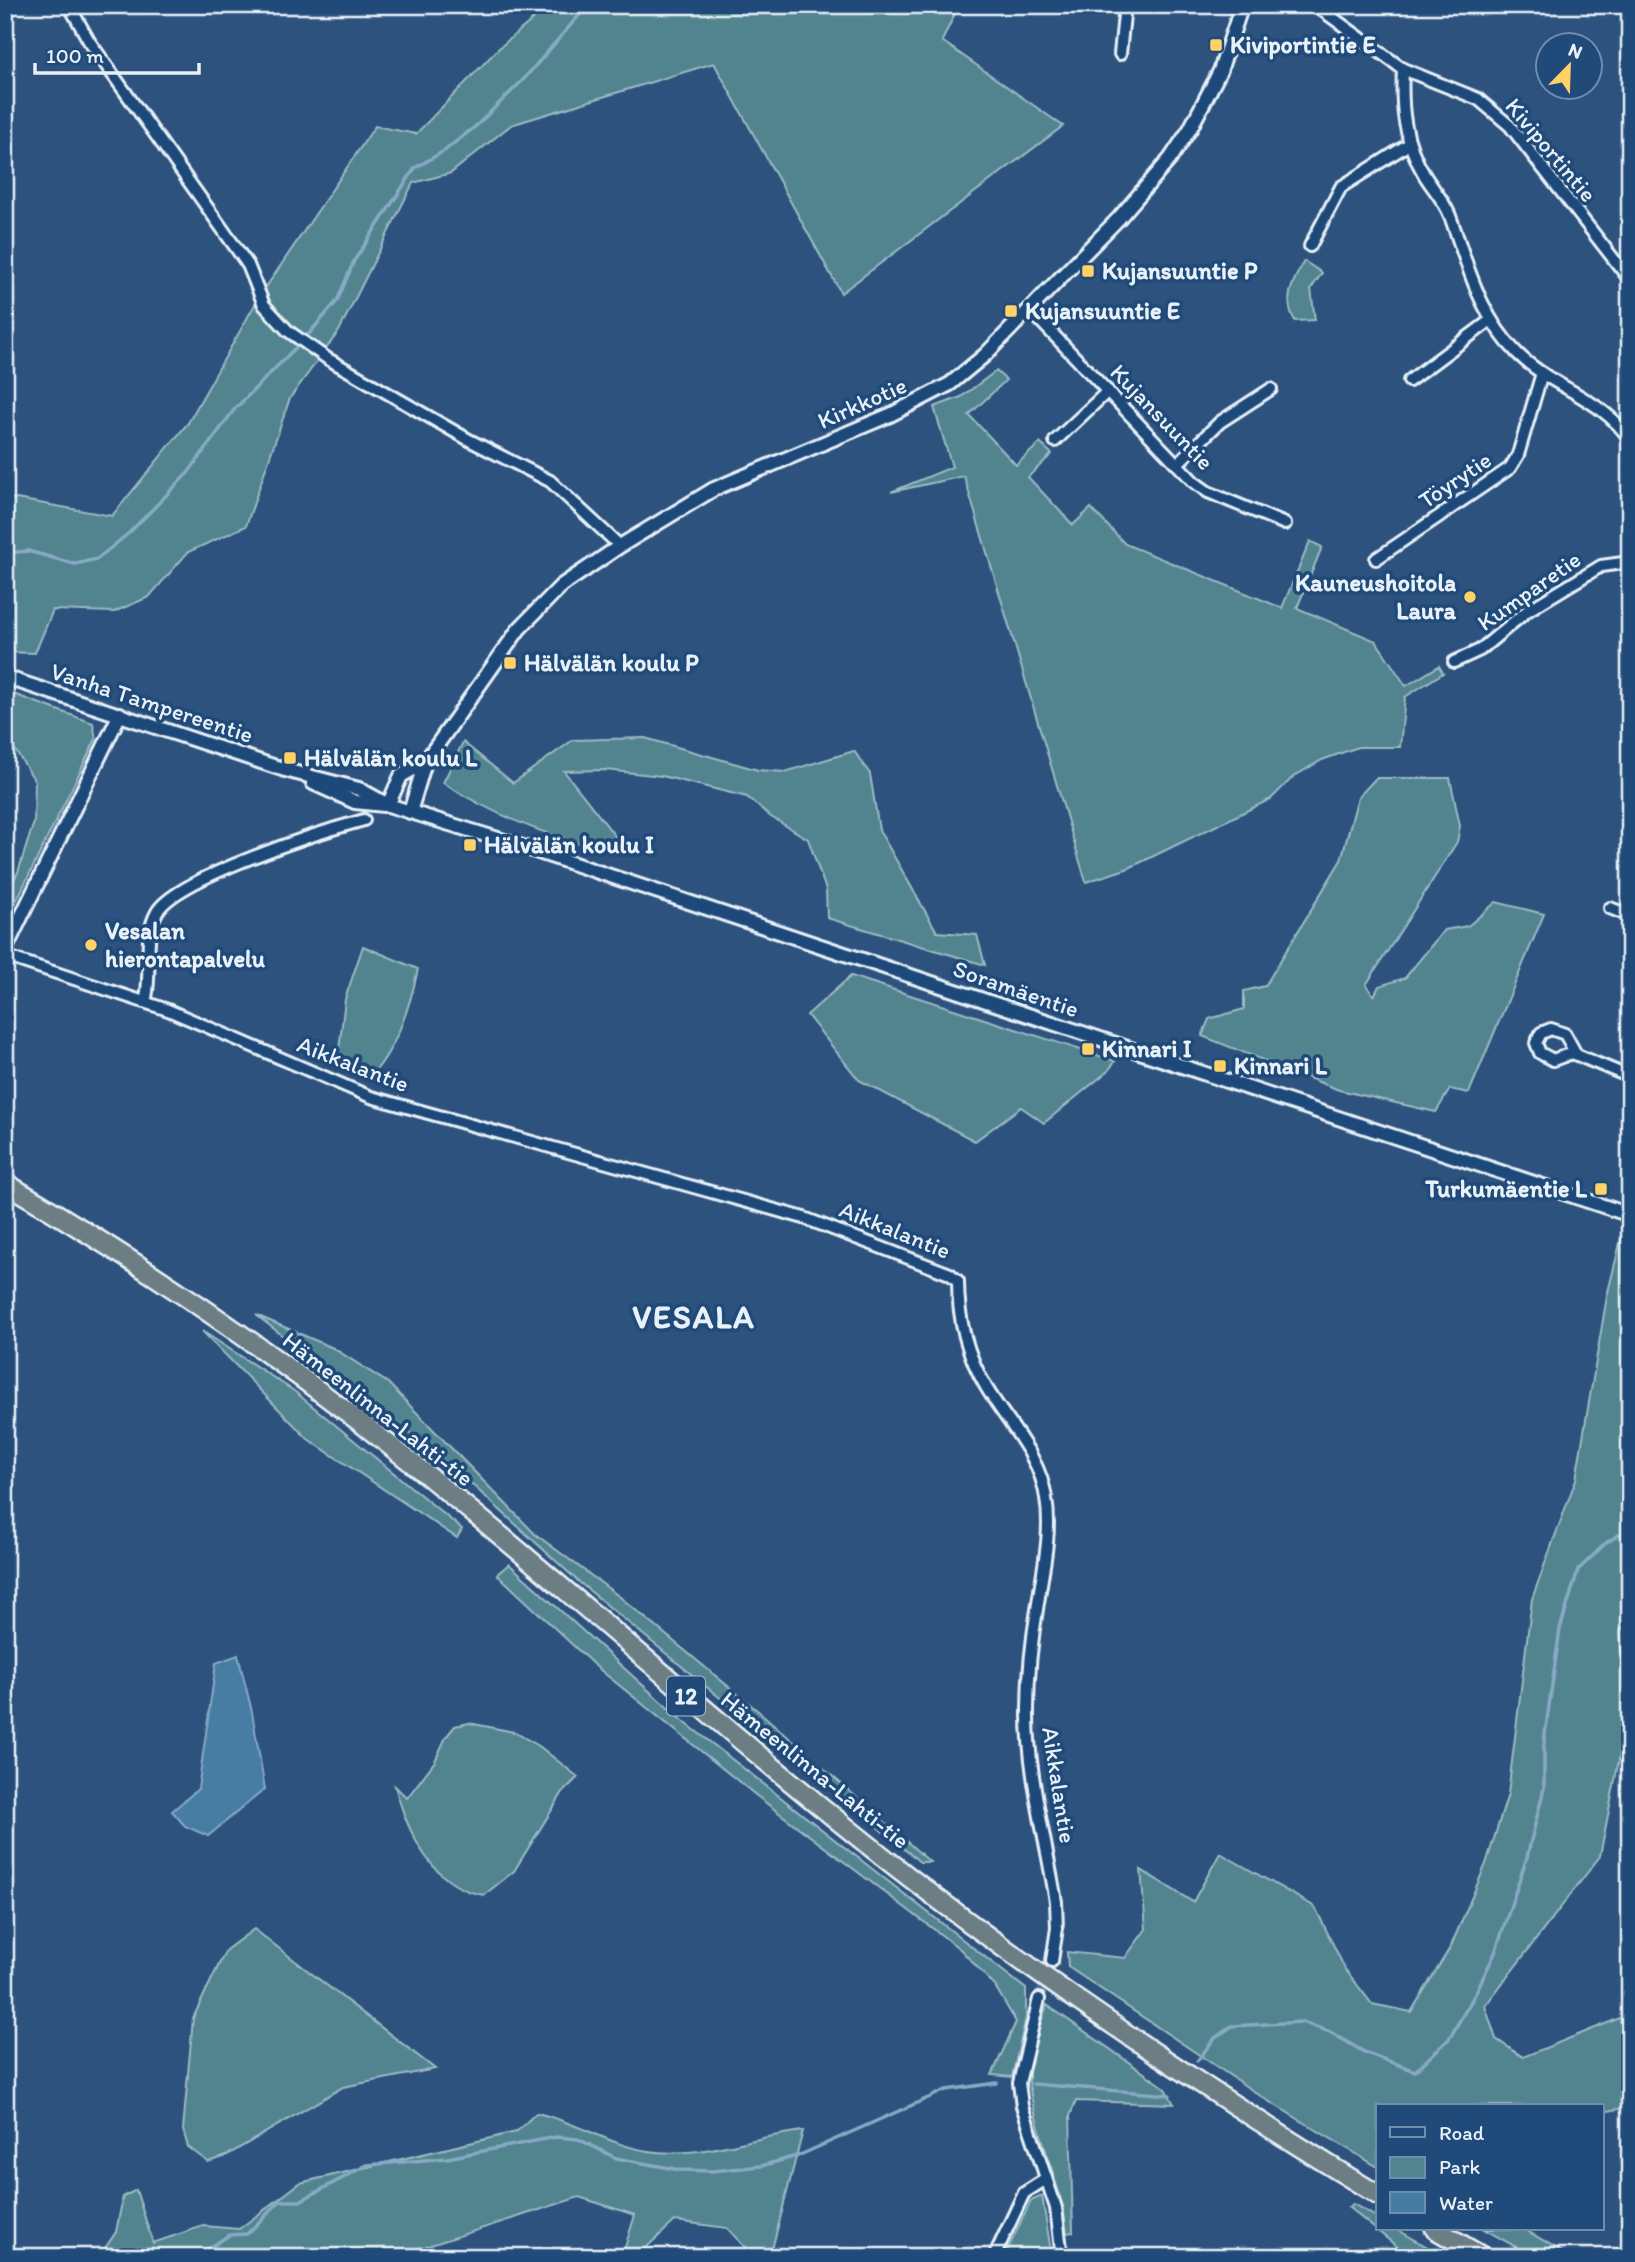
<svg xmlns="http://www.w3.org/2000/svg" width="1635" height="2262" font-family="Itim,sans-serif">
<rect width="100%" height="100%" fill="#2e527e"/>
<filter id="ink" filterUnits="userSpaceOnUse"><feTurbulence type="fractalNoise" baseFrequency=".0143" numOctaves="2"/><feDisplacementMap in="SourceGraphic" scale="14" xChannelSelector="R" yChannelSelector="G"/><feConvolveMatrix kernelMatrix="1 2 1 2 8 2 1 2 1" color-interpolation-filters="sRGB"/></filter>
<g filter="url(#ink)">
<!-- green -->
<g fill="#51848f" stroke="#9cbac4" stroke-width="2">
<polygon points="550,5 959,5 942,41 1063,126 841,293 714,63 511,125 451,173 413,183 339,331 290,398 246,526 188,552 149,597 114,612 53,610 35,653 5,652 12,636 5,627 5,497 112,516 188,423 258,299 375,126 416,134 499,48"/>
<path d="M1304 261 1322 273 1311 289 1315 320 1295 321C1282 299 1293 282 1304 261Z"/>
<polygon points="996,371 1006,380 969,415 1016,465 1040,443 1052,454 1028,477 1073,525 1091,508 1125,544 1282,608 1310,541 1322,547 1297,608 1376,641 1406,686 1439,666 1443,673 1405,697 1400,747 1358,747 1322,760 1293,777 1271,799 1129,868 1086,882 964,476 891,492 952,467 934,407 961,397"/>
<polygon points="5,691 93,723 96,739 5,924 5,896 18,872 34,822 35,781 5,734"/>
<path d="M645 738 758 770 785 772 854 751 870 774 879 830 937 932 977 935 985 965 827 918 826 890 808 839 771 817 747 797 662 776 605 770 564 771 629 854C564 844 499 818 443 783L463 742 513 783 573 740Z"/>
<polygon points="1376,778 1450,778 1460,826 1457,842 1366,985 1374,996 1379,986 1405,978 1444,930 1468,926 1496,902 1544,914 1469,1093 1450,1089 1436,1112 1339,1090 1202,1036 1209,1019 1244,1009 1244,991 1265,986 1341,860 1358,797"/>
<path d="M363 946 418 969C410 1006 397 1049 370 1077L337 1067 345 999Z"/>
<polygon points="851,976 1115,1061 1108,1071 1044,1123 1021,1107 975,1141 859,1080 807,1015"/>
<polygon points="1621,1239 1630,1241 1630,1621 1620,1631 1626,1724 1600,1856 1485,2006 1496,2039 1523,2057 1630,2014 1630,2107 1602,2112 1602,2106 1378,2106 1378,2167 1265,2099 1068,1967 1067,1952 1125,1958 1146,1929 1141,1870 1193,1902 1220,1853 1315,1907 1345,1969 1372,2004 1411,2012 1451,1946 1486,1864 1508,1794 1532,1599 1576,1479 1607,1296"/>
<polygon points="256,1315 333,1348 388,1383 535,1534 620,1597 763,1715 930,1862 920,1862 579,1582 456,1470"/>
<polygon points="202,1331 294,1391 462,1529 457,1538 308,1439"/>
<polygon points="509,1564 678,1717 1026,1989 1026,2018 1012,2077 992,2075 1016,2022 995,1986 960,1949 758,1797 594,1665 497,1574"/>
<path d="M469 1723 514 1732 539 1746 578 1777 563 1792 514 1871 484 1895C432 1888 407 1831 395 1786L407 1798 435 1761 446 1737 455 1726Z"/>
<polygon points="254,1929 435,2069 343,2087 224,2157 208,2162 188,2147 183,2130 193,2018 226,1950"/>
<path d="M1047 2005 1164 2087 1174 2104 1076 2101 1070 2116 1073 2232 1067 2233C1061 2183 1038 2139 1030 2090 1025 2062 1038 2031 1047 2005Z"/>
<path d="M536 2113C575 2121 609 2145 648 2151 702 2159 750 2137 803 2131L770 2257H754L727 2228 675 2221 636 2257H622L635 2215 579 2197 394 2257H99L116 2232 123 2197 136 2190 153 2243 203 2226 239 2229 300 2183 516 2132Z"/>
<polygon points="1042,2196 1052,2257 1004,2257 1031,2201"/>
<polygon points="1353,2204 1378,2218 1378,2229 1396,2229 1445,2257 1410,2257 1348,2207"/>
<polygon points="1484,2229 1524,2229 1571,2257 1534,2257"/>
</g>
<!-- water -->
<polygon fill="#467ba3" stroke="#87aac5" stroke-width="2" points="238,1655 252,1712 265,1789 208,1836 185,1826 172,1811 198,1789 216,1663"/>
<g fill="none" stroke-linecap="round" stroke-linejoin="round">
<!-- stream -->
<g stroke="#87aac5" stroke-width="3.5">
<polyline points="5,553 28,551 75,564 97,559 129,533 188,473 234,410 308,335 337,301 354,261 415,168 444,151 476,126 523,80 588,5"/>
<polyline points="1197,2061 1215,2038 1232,2026 1302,2022 1330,2032 1364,2052 1415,2071 1449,2039 1474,1996 1495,1953 1527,1857 1544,1788 1544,1741 1560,1629 1578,1570 1606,1543 1630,1528"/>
<polyline points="1033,2084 1170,2095"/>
<polyline points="196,2257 229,2235 247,2234 280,2201 300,2201 367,2165 447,2158 556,2137 578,2139 616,2158 680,2170 712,2171 761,2166 800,2155 946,2090 997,2083"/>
</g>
<!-- minor-tunnel -->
<polyline stroke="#4a6a90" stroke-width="10" stroke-dasharray="10 5" stroke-linecap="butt" points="1039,1999 1052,1961"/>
<defs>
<g id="minor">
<polyline points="69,5 89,41 248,265 264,305 288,331 328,359 471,441 550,481 620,546"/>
<polyline points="1315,5 1403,69 1478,99 1510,126 1630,280"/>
<polyline points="1120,54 1125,5"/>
<path d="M1403 69C1401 108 1404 142 1425 176 1433 189 1445 202 1450 216 1468 265 1479 315 1517 353 1552 388 1603 398 1630 440"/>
<polyline points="1310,246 1341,187 1409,144"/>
<polyline points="1029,309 1194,482 1208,492 1285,524"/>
<polyline points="1409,381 1491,320"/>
<polyline points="1055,441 1108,391"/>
<polyline points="1178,463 1220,422 1271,389"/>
<polyline points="1376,559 1510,468 1518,455 1542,373"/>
<polyline points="1454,662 1480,650 1527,611 1601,566 1630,562"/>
<polyline points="1610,908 1630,916"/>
<path d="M5 956 168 1010 371 1097 804 1218 950 1274 958 1281C958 1318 967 1355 986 1387 1007 1423 1040 1455 1046 1498 1052 1533 1043 1569 1038 1603 1032 1638 1028 1674 1028 1709 1027 1771 1046 1840 1056 1902L1057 1928 1052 1961"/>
<path d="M145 1002C153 974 142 938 157 912 176 878 323 831 364 820"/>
<polyline points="1576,1054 1565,1034 1551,1029 1541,1033 1536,1043 1540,1053 1553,1060 1572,1053 1630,1077"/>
<polyline points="1039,1999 1019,2083 1022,2106 1056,2208 1062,2257"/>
<polyline points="994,2257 1024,2193 1046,2179"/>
</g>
<g id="tertiary">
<polyline points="5,677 285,770 359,789 388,805 508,842 1630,1215"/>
<polyline points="313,783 355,802 384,805"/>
<polyline points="388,805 401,776 425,762"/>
<polyline points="410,812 425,762 519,629 561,586 620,546 714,489 890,415 950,384 985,355 1119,218 1170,159 1190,129 1220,71 1242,5"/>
<polyline points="5,950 120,714"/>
</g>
<g id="trunk">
<path d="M5 1183C124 1253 238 1329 347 1412 540 1560 717 1728 909 1877 1059 1993 1217 2097 1378 2195"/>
<polyline points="1435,2229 1483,2257"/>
</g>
</defs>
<!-- minor casing -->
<use href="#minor" stroke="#e8f1f8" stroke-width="16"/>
<!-- tertiary casing -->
<use href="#tertiary" stroke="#e8f1f8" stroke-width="18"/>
<!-- trunk casing -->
<use href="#trunk" stroke="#e8f1f8" stroke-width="23"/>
<!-- minor -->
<use href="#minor" stroke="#1f4a7a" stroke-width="10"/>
<!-- tertiary -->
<use href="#tertiary" stroke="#1f4a7a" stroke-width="12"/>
<!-- trunk -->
<use href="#trunk" stroke="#6d7d84" stroke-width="18"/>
</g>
</g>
<!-- markers -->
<g fill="#ffd166" stroke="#1f4a7a" stroke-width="2.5">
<rect x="1209" y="38" width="14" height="14" rx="3.5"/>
<rect x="1081" y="264" width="14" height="14" rx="3.5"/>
<rect x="1004" y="304" width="14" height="14" rx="3.5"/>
<circle cx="1470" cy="597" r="7"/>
<rect x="503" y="656" width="14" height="14" rx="3.5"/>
<rect x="283" y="751" width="14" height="14" rx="3.5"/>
<rect x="463" y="838" width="14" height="14" rx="3.5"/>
<circle cx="91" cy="945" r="7"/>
<rect x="1081" y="1042" width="14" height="14" rx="3.5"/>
<rect x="1213" y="1059" width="14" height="14" rx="3.5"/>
<rect x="1594" y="1182" width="14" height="14" rx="3.5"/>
</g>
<g text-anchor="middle" stroke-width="7" stroke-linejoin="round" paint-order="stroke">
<!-- shield labels -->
<rect fill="#1f4a7a" stroke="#acbfd2" stroke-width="2" x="667" y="1676.5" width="38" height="39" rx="5"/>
<g font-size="23" font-weight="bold" fill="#e8f1f8">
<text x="686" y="1704">12</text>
</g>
<!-- poi labels -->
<g font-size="24" font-weight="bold" fill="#e8f1f8" stroke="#1f4a7a" text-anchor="start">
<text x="1230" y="53">Kiviportintie E</text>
<text x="1102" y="279">Kujansuuntie P</text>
<text x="1025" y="319">Kujansuuntie E</text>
<text x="1456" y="591" text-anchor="end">Kauneushoitola<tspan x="1456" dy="28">Laura</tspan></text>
<text x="524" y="671">Hälvälän koulu P</text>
<text x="304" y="766">Hälvälän koulu L</text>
<text x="484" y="853">Hälvälän koulu I</text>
<text x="105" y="939">Vesalan<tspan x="105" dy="28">hierontapalvelu</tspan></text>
<text x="1102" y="1057">Kinnari I</text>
<text x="1234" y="1074">Kinnari L</text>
<text x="1587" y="1197" text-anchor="end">Turkumäentie L</text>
</g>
<!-- street labels -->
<g font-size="24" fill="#e8f1f8" stroke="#1f4a7a">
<text transform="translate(1551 150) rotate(50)" y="8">Kiviportintie</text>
<text transform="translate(862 403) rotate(-24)" y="8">Kirkkotie</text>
<text transform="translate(1162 417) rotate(46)" y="8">Kujansuuntie</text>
<text transform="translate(1455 480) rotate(-34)" y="8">Töyrytie</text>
<text transform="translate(1529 591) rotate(-35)" y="8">Kumparetie</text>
<text transform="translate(152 703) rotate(18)" y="8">Vanha Tampereentie</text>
<text transform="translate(1016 989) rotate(19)" y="8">Soramäentie</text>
<text transform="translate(353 1064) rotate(21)" y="8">Aikkalantie</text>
<text transform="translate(895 1230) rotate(22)" y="8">Aikkalantie</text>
<text transform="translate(378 1409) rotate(38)" y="8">Hämeenlinna-Lahti-tie</text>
<text transform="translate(815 1770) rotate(39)" y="8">Hämeenlinna-Lahti-tie</text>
<text transform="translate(1059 1785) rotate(81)" y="8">Aikkalantie</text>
</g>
<!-- district labels -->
<g font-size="32" font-weight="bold" letter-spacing="2" fill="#e8f1f8" stroke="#1f4a7a">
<text x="694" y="1328">VESALA</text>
</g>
</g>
<!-- margin -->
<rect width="1635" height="2262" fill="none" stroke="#1f4a7a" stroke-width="28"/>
<rect x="14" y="14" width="1607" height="2234" fill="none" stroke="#e8f1f8" stroke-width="2.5" filter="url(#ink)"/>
<!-- legend -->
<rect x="1376" y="2104" width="228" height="126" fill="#1f4a7a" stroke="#6f8dac" stroke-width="2"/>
<rect x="1390" y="2127" width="35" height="10" fill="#1f4a7a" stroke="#6f8dac" stroke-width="2"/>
<text x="1439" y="2140" font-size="21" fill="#e8f1f8">Road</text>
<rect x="1390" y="2157" width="35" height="21" fill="#51848f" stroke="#6f8dac" stroke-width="2"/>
<text x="1439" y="2174" font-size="21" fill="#e8f1f8">Park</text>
<rect x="1390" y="2192" width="35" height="21" fill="#467ba3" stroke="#6f8dac" stroke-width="2"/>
<text x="1439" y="2210" font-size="21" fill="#e8f1f8">Water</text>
<!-- north arrow -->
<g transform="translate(1569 66) rotate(23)"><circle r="33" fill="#1f4a7a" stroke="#6f8dac" stroke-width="2"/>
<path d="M0-5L12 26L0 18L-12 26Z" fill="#ffd166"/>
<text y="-10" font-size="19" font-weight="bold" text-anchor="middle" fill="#e8f1f8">N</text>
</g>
<!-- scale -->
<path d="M35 63v10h164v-10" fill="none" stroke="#e8f1f8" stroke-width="3.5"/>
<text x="46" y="63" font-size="21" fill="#e8f1f8" stroke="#1f4a7a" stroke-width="5" paint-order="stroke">100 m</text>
</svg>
